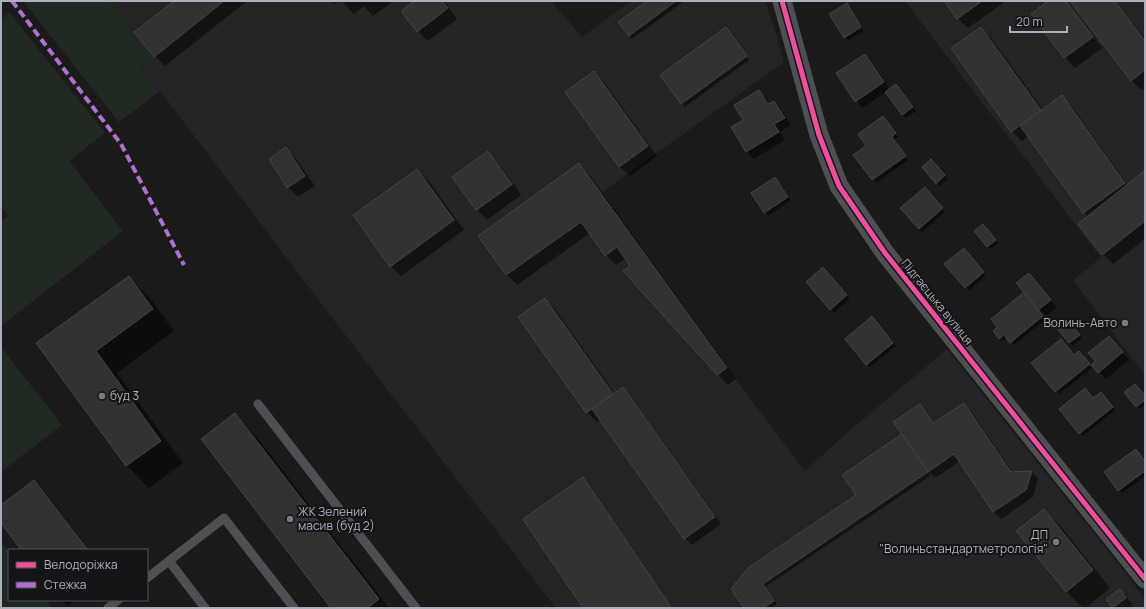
<svg xmlns="http://www.w3.org/2000/svg" width="1146" height="609" font-family="Manrope,sans-serif">
<rect width="100%" height="100%" fill="#1a1a1b"/>
<!-- built -->
<g fill="#242427">
<polygon points="110,1 551,1 582,37 631,1 766,1 784,62 601,193 727,368 805,471 849,431 947,349 1132,581 1145,600 1145,608 556,608 343,332 160,91 140,68 154,56"/>
<polygon points="905,1 1145,1 1145,375 1073,280 1101,258"/>
</g>
<!-- green -->
<g fill="#202822">
<polygon points="23,1 110,1 154,57 140,68 160,91 119,122"/>
<polygon points="9,12 105,133 69,161 123,231 1,326 1,221 8,216 1,206 1,19"/>
<polygon points="1,347 62,425 1,472"/>
<polygon points="1,542 9,552 9,600 46,600 52,608 1,608"/>
</g>
<!-- shadow -->
<g fill="#0007">
<polygon points="176,1 247,1 165,66 155,56"/>
<polygon points="331,1 339,1 334,4"/>
<polygon points="342,1 394,1 373,16 364,6 354,14"/>
<polygon points="416,1 444,1 457,19 428,41 418,31"/>
<polygon points="648,1 684,1 632,39 629,36"/>
<polygon points="946,1 1006,1 968,28 957,18"/>
<polygon points="1050,1 1067,1 1102,48 1075,68 1065,57 1033,14"/>
<polygon points="1071,1 1116,1 1145,39 1145,88 1141,90 1131,80"/>
<polygon points="846,4 864,31 848,40 844,37"/>
<polygon points="981,28 991,38 1043,110 1062,97 1072,107 1128,185 1145,171 1145,239 1113,264 1103,254 1088,217 1029,136 1022,141 1012,131"/>
<polygon points="729,31 749,60 685,107 661,75"/>
<polygon points="865,55 872,62 890,90 899,88 916,111 906,118 886,92 863,108 856,101 838,74"/>
<polygon points="594,72 604,82 657,156 630,176 619,166"/>
<polygon points="759,91 770,104 774,102 781,109 791,125 780,132 785,140 754,159 747,152 732,128 745,120"/>
<polygon points="883,117 898,137 894,140 908,160 876,183 855,155 868,146"/>
<polygon points="286,149 296,159 315,186 298,197 288,187"/>
<polygon points="488,153 498,163 513,183 477,208 477,210 454,177"/>
<polygon points="579,164 589,174 736,379 728,385 625,271 632,266 626,258 616,265 606,255 590,233 517,285 507,275 479,236"/>
<polygon points="934,164 947,179 940,186 937,183"/>
<polygon points="417,170 428,180 464,230 401,276 390,266"/>
<polygon points="778,181 791,200 768,216 752,194"/>
<polygon points="514,184 521,195 487,220 478,210"/>
<polygon points="928,191 945,212 922,232 919,229"/>
<polygon points="986,228 998,243 991,249 987,246"/>
<polygon points="967,252 986,275 969,291 966,288"/>
<polygon points="826,272 850,299 834,313 807,282"/>
<polygon points="1029,274 1057,307 1046,316 1040,310 1039,311 1046,319 1014,345 1007,338 1003,341 1000,338 998,327 1024,294"/>
<polygon points="129,277 151,299 174,331 117,373 183,463 149,488 127,466 38,343"/>
<polygon points="545,299 555,309 615,394 622,388 629,395 721,524 692,545 685,538 601,419 597,422 587,412"/>
<polygon points="875,321 896,346 870,367 846,339"/>
<polygon points="1070,323 1082,338 1073,346 1057,327"/>
<polygon points="1115,344 1129,360 1106,379 1093,365"/>
<polygon points="1074,356 1082,356 1092,368 1059,394 1056,391"/>
<polygon points="1104,396 1115,411 1083,436 1080,433 1093,399"/>
<polygon points="1145,397 1145,405 1140,409 1136,406"/>
<polygon points="964,404 971,411 1013,473 1032,472 1038,478 1033,497 1001,519 994,512 960,461 935,478 929,472 930,476 765,587 777,604 771,608 746,608 733,589 857,495 903,434 920,405 926,412 934,424"/>
<polygon points="234,414 256,436 389,608 333,608"/>
<polygon points="1145,461 1145,476 1122,493 1119,490"/>
<polygon points="34,481 44,491 89,550 23,550 1,521 1,506"/>
<polygon points="1044,510 1062,528 1110,588 1086,608 1083,608 1066,591"/>
<polygon points="1120,590 1133,605 1129,608 1113,608 1107,599"/>
<polygon points="62,600 76,600 68,606"/>
</g>
<!-- building -->
<g fill="#323233" stroke="#434347">
<polygon points="174,1 224,1 154,57 134,32"/>
<polygon points="414,1 442,1 448,8 417,32 401,11"/>
<polygon points="647,1 676,1 629,36 618,22"/>
<polygon points="944,1 982,1 957,19"/>
<polygon points="1048,1 1066,1 1093,37 1064,58 1031,14"/>
<polygon points="1070,1 1115,1 1145,41 1145,70 1131,81"/>
<polygon points="847,3 861,27 844,38 829,14"/>
<polygon points="726,27 747,56 681,104 660,75"/>
<polygon points="981,27 1041,110 1011,132 951,48"/>
<polygon points="865,54 884,82 855,102 836,73"/>
<polygon points="594,71 648,146 619,167 565,92"/>
<polygon points="896,84 913,107 902,115 885,92"/>
<polygon points="759,90 768,104 774,101 785,118 774,124 779,132 746,152 731,127 743,120 734,105"/>
<polygon points="1062,95 1125,183 1083,213 1020,126"/>
<polygon points="883,116 896,133 892,137 906,156 872,180 853,155 866,146 858,134"/>
<polygon points="286,147 305,176 287,188 269,159"/>
<polygon points="488,151 512,184 476,210 452,177"/>
<polygon points="931,159 945,175 936,184 922,167"/>
<polygon points="579,163 727,368 717,375 623,271 630,266 617,247 605,256 581,222 506,275 478,236"/>
<polygon points="417,169 454,220 390,267 353,215"/>
<polygon points="1145,170 1145,221 1102,255 1078,224"/>
<polygon points="775,177 788,197 764,213 751,193"/>
<polygon points="925,187 943,208 919,229 900,208"/>
<polygon points="983,224 996,240 987,247 974,231"/>
<polygon points="964,248 984,272 965,288 944,264"/>
<polygon points="823,267 847,295 830,310 806,282"/>
<polygon points="1029,273 1051,300 1038,310 1016,283"/>
<polygon points="129,276 153,309 96,351 161,441 126,466 36,343"/>
<polygon points="1024,292 1043,316 1010,343 1004,335 999,339 993,331 997,327 991,319"/>
<polygon points="545,298 613,394 586,413 518,317"/>
<polygon points="872,316 893,343 866,365 845,339"/>
<polygon points="1067,318 1080,335 1069,343 1056,327"/>
<polygon points="1109,336 1123,352 1098,373 1091,365 1095,361 1088,353"/>
<polygon points="1061,339 1074,355 1079,351 1090,364 1055,392 1031,363"/>
<polygon points="1135,384 1145,396 1145,400 1136,407 1124,392"/>
<polygon points="623,387 715,517 684,539 592,409"/>
<polygon points="1085,388 1093,398 1101,392 1113,407 1079,434 1059,409"/>
<polygon points="964,403 1011,472 1032,471 1026,490 993,512 954,454 928,472 893,422 920,404 933,423"/>
<polygon points="235,413 379,599 368,608 331,608 201,439"/>
<polygon points="902,434 928,472 763,584 774,601 763,608 744,608 731,589 749,567 856,495 842,475"/>
<polygon points="1136,449 1145,461 1145,471 1118,491 1104,472"/>
<polygon points="583,477 671,607 669,608 583,608 523,519"/>
<polygon points="34,480 88,550 21,550 1,523 1,505"/>
<polygon points="1044,509 1093,570 1066,592 1016,531"/>
<polygon points="1120,589 1126,598 1112,608 1106,599"/>
</g>
<g fill="none" stroke-linecap="round" stroke-linejoin="round">
<!-- lane -->
<g stroke="#4e4f53" stroke-width="9">
<polyline points="258,404 416,608"/>
<polyline points="169,561 205,608"/>
<polyline points="147,578 224,518 294,608"/>
<polyline points="108,608 118,600"/>
</g>
<!-- street -->
<polyline stroke="#4e4f53" stroke-width="19" points="782,1 819,135 839,186 885,253 1145,579"/>
<!-- quiet -->
<polyline stroke="#b36fd0" stroke-width="4" stroke-dasharray="8 4" stroke-linecap="butt" points="12,1 121,144 184,265"/>
<defs>
<polyline id="cycleway" points="782,1 819,135 839,186 885,253 1145,579"/>
</defs>
<!-- cycleway casing -->
<use href="#cycleway" stroke="#151417" stroke-width="8"/>
<!-- cycleway -->
<use href="#cycleway" stroke="#ef4d9e" stroke-width="5"/>
</g>
<!-- markers -->
<g fill="#797b83" stroke="#151417" stroke-width="1.5">
<circle cx="1125" cy="323" r="4"/>
<circle cx="102" cy="396" r="4"/>
<circle cx="290" cy="519" r="4"/>
<circle cx="1056" cy="542" r="4"/>
</g>
<g text-anchor="middle" stroke-width="4" stroke-linejoin="round" paint-order="stroke">
<!-- street labels -->
<g font-size="12" fill="#acafbb" stroke="#151417">
<text transform="translate(937 302) rotate(51)" y="4">Підгаєцька вулиця</text>
</g>
<!-- poi labels -->
<g font-size="12" fill="#acafbb" stroke="#151417" text-anchor="end">
<text x="1117" y="327">Волинь-Авто</text>
<text x="110" y="400" text-anchor="start">буд 3</text>
<text x="298" y="516" text-anchor="start">ЖК Зелений<tspan x="298" dy="14">масив (буд 2)</tspan></text>
<text x="1048" y="539">ДП<tspan x="1048" dy="14">"Волиньстандартметрологія"</tspan></text>
</g>
</g>
<!-- border -->
<rect width="1146" height="609" fill="none" stroke="#acafbb" stroke-width="4"/>
<!-- legend -->
<rect x="8" y="549" width="140" height="52" fill="#151417" stroke="#515259"/>
<rect x="16" y="562" width="20" height="6" fill="#ef4d9e" stroke="#515259"/>
<text x="44" y="569" font-size="12" fill="#acafbb">Велодоріжка</text>
<rect x="16" y="582" width="20" height="6" fill="#b36fd0" stroke="#515259"/>
<text x="44" y="589" font-size="12" fill="#acafbb">Стежка</text>
<!-- scale -->
<path d="M1010 26v6h57v-6" fill="none" stroke="#acafbb" stroke-width="2"/>
<text x="1016" y="26" font-size="12" fill="#acafbb" stroke="#151417" stroke-width="3" paint-order="stroke">20 m</text>
</svg>
